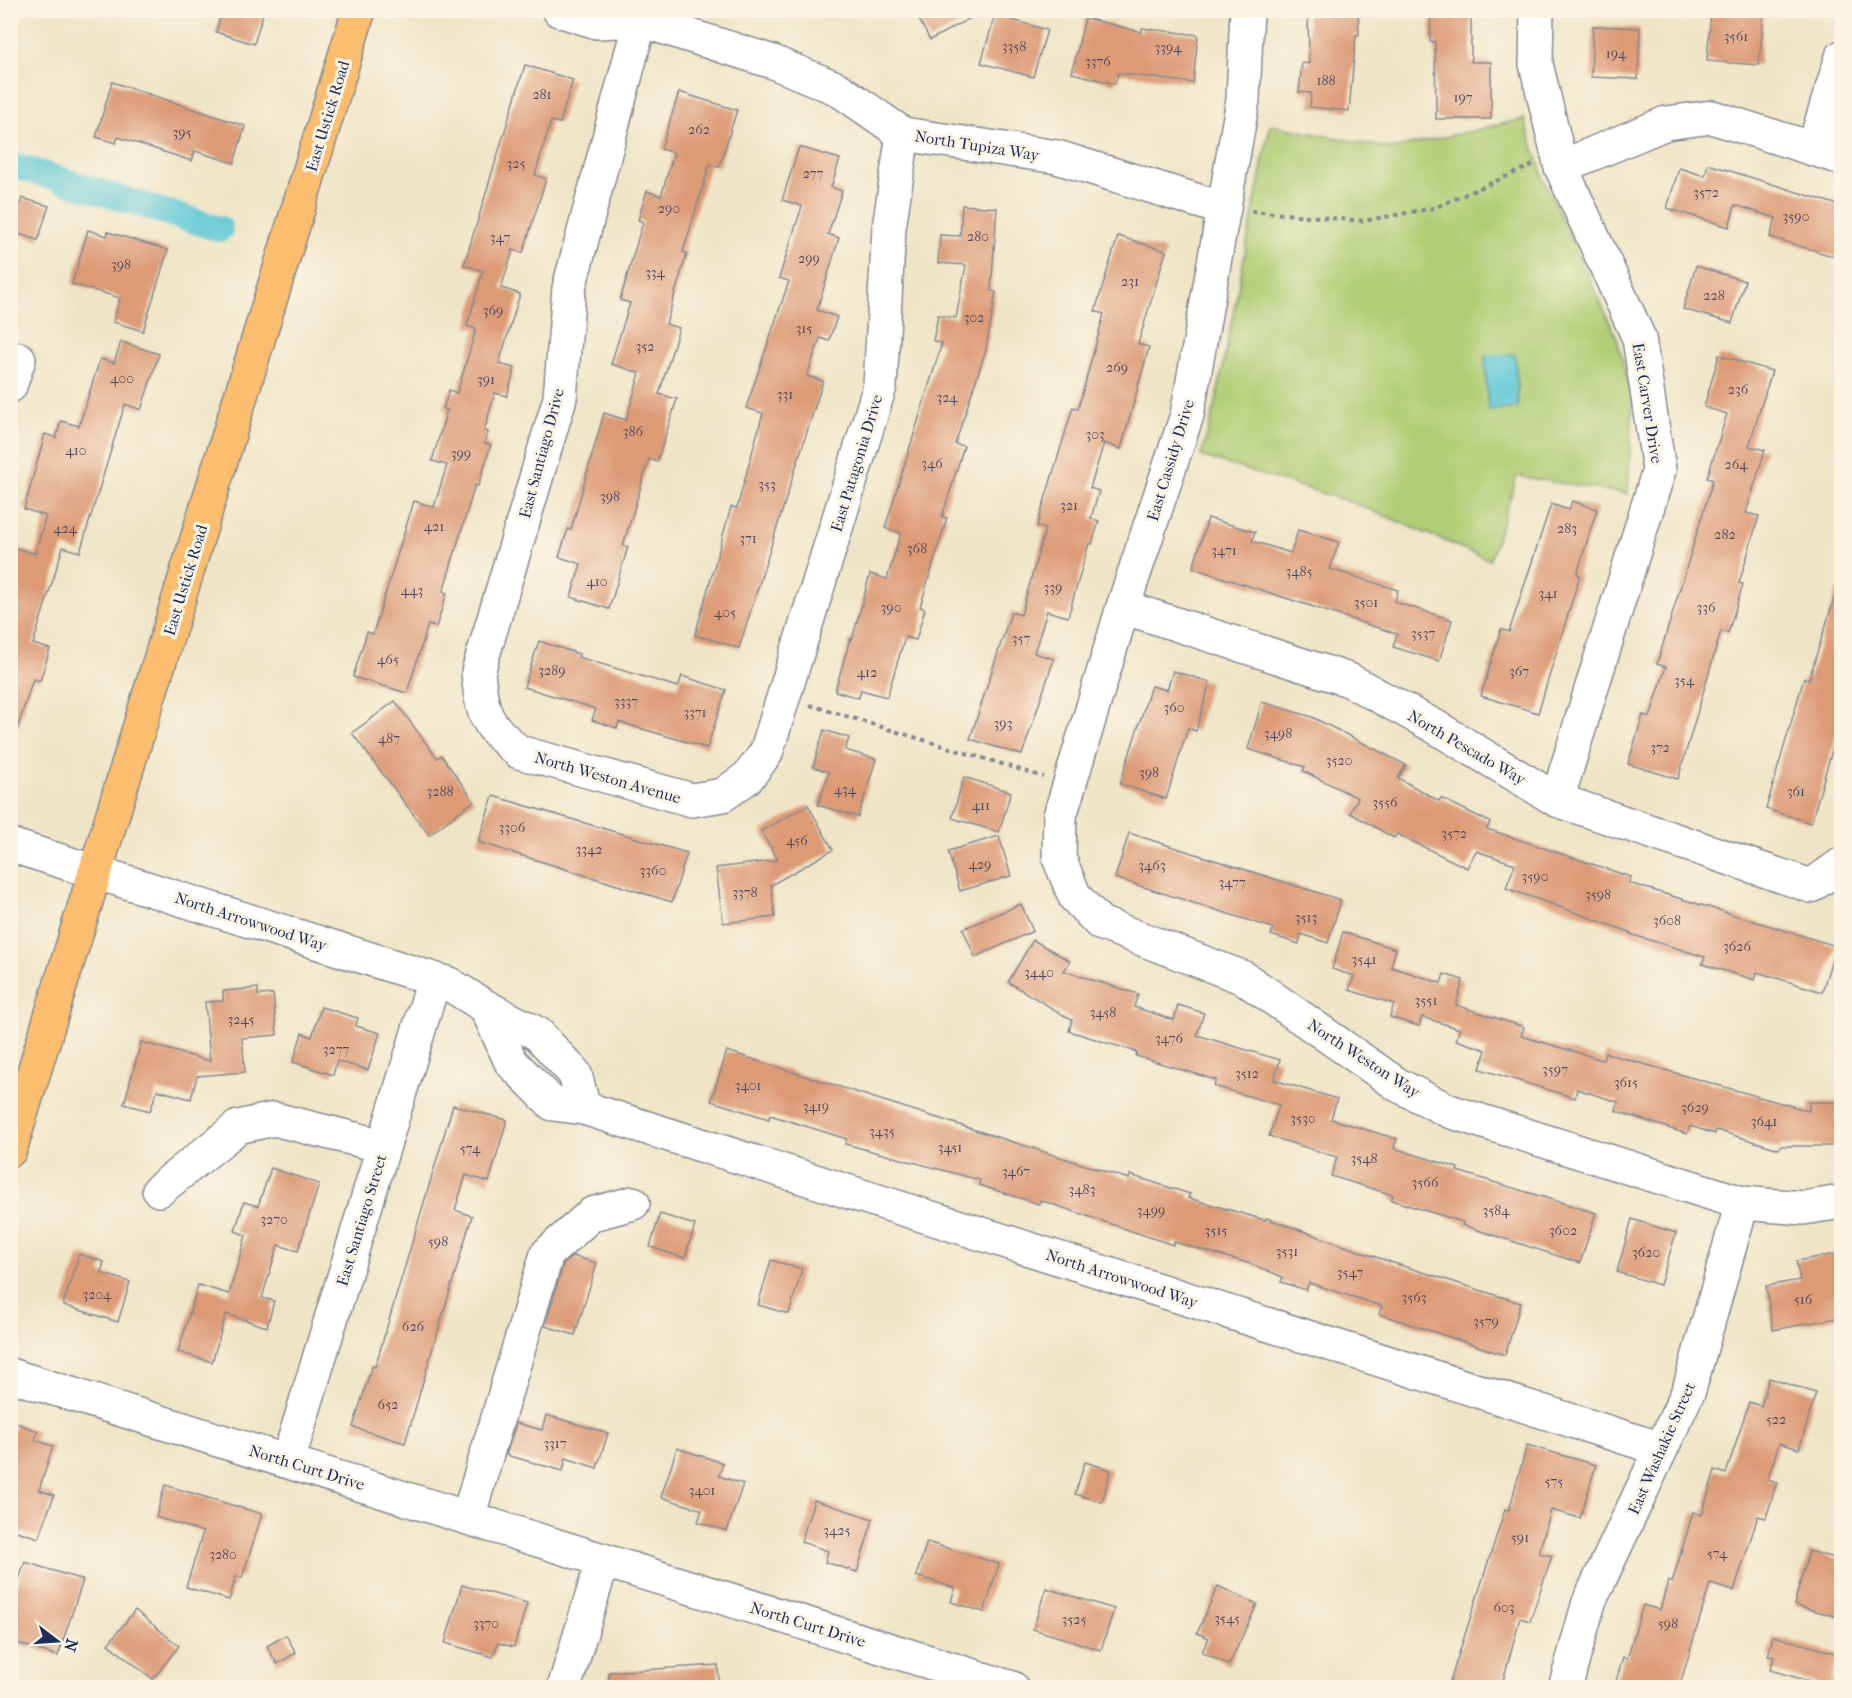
<svg xmlns="http://www.w3.org/2000/svg" width="1852" height="1698" font-family="'IM FELL French Canon',serif">
<rect width="100%" height="100%" fill="#fcf5e5"/>
<filter id="ink" filterUnits="userSpaceOnUse"><feTurbulence type="fractalNoise" baseFrequency=".0167" numOctaves="2"/><feDisplacementMap in="SourceGraphic" scale="12" xChannelSelector="R" yChannelSelector="G"/><feConvolveMatrix kernelMatrix="1 2 1 2 8 2 1 2 1" color-interpolation-filters="sRGB"/></filter>
<filter id="wash" filterUnits="userSpaceOnUse"><feTurbulence type="fractalNoise" baseFrequency=".008" numOctaves="4" result="noise"/><feDisplacementMap in="SourceGraphic" scale="24" xChannelSelector="R" yChannelSelector="G"/><feGaussianBlur stdDeviation="1.35" result="paint"/><feColorMatrix in="noise" values="0 0 0 0 0 0 0 0 0 0 0 0 0 0 0 0 0 1.4 0 .05"/><feComposite in="paint" operator="in"/></filter>
<g filter="url(#wash)">
<rect width="100%" height="100%" fill="#efe5c6"/>
<!-- green -->
<polygon fill="#b1cd74" stroke="#667e69" stroke-width="1.5" points="1524,119 1544,180 1617,338 1633,402 1628,494 1517,476 1490,560 1354,503 1201,456 1215,407 1270,125 1392,149"/>
<!-- water -->
<polygon fill="#5ec9d6" stroke="#3c7c9a" stroke-width="1.5" points="1515,354 1518,408 1488,410 1485,356"/>
<g fill="none" stroke-linecap="round" stroke-linejoin="round">
<!-- canal -->
<polyline stroke="#5ec9d6" stroke-width="26" points="10,164 220,229"/>
</g>
<g id="blocks">
<!-- building -->
<g fill="#dc9a75">
<polygon points="222,10 264,10 254,44 216,32"/>
<polygon points="914,10 985,10 930,40"/>
<polygon points="1308,10 1358,10 1359,35 1356,35 1349,111 1310,107 1311,93 1299,92 1302,63 1309,64"/>
<polygon points="1431,10 1471,10 1471,62 1491,62 1491,119 1436,119 1435,42 1430,42"/>
<polygon points="1711,10 1764,12 1759,65 1707,61"/>
<polygon points="995,15 1047,30 1033,77 981,63"/>
<polygon points="1085,18 1142,32 1142,28 1198,35 1193,83 1118,73 1115,84 1072,73"/>
<polygon points="1593,26 1640,28 1638,79 1591,77"/>
<polygon points="525,65 573,80 560,123 551,121 535,175 546,179 523,253 513,250 501,288 520,294 499,364 515,368 507,396 495,393 484,431 488,432 484,443 491,445 478,486 475,485 443,592 447,593 436,627 428,625 407,693 353,677 367,632 373,634 414,501 434,507 447,465 432,461 447,410 443,409 449,390 457,393 476,329 467,326 483,271 464,265"/>
<polygon points="112,82 245,126 234,163 195,151 192,161 118,137 116,143 96,137"/>
<polygon points="679,92 737,110 719,167 710,164 683,252 687,253 666,324 679,328 659,394 677,399 657,462 649,459 623,546 628,547 609,609 571,597 581,564 559,557 568,529 571,530 604,413 626,420 640,373 611,364 630,303 620,300 643,222 638,220 647,191 661,196 674,153 661,149"/>
<polygon points="799,147 840,159 831,187 842,191 828,234 839,238 817,310 837,317 829,341 820,338 807,376 823,381 739,648 695,635 731,507 737,508 763,413 746,408 789,281 779,278 802,206 782,200"/>
<polygon points="1708,164 1842,206 1842,259 1770,237 1776,218 1735,205 1729,227 1667,208 1679,168 1705,176"/>
<polygon points="22,198 49,206 38,240 12,232"/>
<polygon points="962,205 997,208 991,291 996,292 986,350 955,444 964,446 942,517 947,518 920,607 925,609 916,640 905,637 887,697 861,690 859,698 835,691 850,639 852,640 870,574 887,579 901,533 885,528 942,343 933,341 938,315 956,318 966,265 938,263 940,235 960,236"/>
<polygon points="88,230 107,236 108,232 168,250 143,331 113,322 120,298 72,284"/>
<polygon points="1118,236 1166,251 1138,344 1149,347 1121,449 1104,443 1090,488 1099,491 1091,518 1099,521 1092,544 1089,543 1068,617 1047,611 1034,653 1054,659 1022,755 970,739 1011,612 1021,615 1045,529 1037,526 1073,407 1078,409 1104,314 1095,311"/>
<polygon points="1696,266 1745,281 1732,323 1683,309"/>
<polygon points="121,342 159,354 141,410 125,404 80,552 63,547 33,644 50,649 40,681 33,679 15,736 10,735 10,546 35,554 46,516 24,509 45,434 56,438 61,421 79,426 100,359 114,363"/>
<polygon points="1719,355 1772,371 1749,446 1765,450 1746,513 1759,516 1739,583 1743,584 1728,633 1721,631 1678,779 1628,764 1643,715 1650,717 1666,667 1657,664 1713,480 1707,478 1727,414 1704,407"/>
<polygon points="1572,501 1597,509 1577,574 1580,575 1538,713 1481,696 1501,629 1509,632 1551,504 1569,510"/>
<polygon points="1208,518 1255,532 1252,541 1291,553 1298,530 1339,542 1330,569 1398,590 1395,602 1452,620 1439,661 1393,647 1397,634 1193,568"/>
<polygon points="1837,589 1842,590 1842,716 1811,823 1766,809 1804,678 1809,679"/>
<polygon points="539,641 579,654 578,657 678,687 682,676 726,690 707,748 619,722 617,728 592,720 596,709 524,687"/>
<polygon points="1173,671 1210,682 1196,731 1188,728 1166,799 1120,784 1151,686 1167,690"/>
<polygon points="395,701 437,758 441,755 474,801 429,835 352,733"/>
<polygon points="1262,702 1312,717 1406,765 1398,778 1439,801 1441,798 1490,822 1487,829 1631,877 1629,883 1836,946 1822,992 1757,972 1755,980 1702,964 1705,957 1630,934 1630,932 1506,888 1515,864 1476,851 1467,868 1397,834 1394,838 1350,813 1358,798 1303,771 1305,767 1248,749"/>
<polygon points="824,730 849,738 845,750 876,759 858,817 818,805 829,772 813,767"/>
<polygon points="964,777 1011,792 999,832 952,818"/>
<polygon points="493,796 687,853 672,902 478,842"/>
<polygon points="808,805 833,850 771,885 775,917 723,923 716,868 778,860 761,831"/>
<polygon points="1129,833 1341,900 1328,943 1301,934 1299,944 1271,935 1273,928 1115,878"/>
<polygon points="999,836 1011,876 960,891 948,851"/>
<polygon points="1021,904 1033,931 975,957 963,929"/>
<polygon points="1343,932 1396,949 1391,967 1441,983 1444,974 1463,980 1456,1005 1524,1027 1521,1036 1603,1060 1605,1053 1809,1111 1809,1102 1842,1102 1842,1146 1780,1146 1779,1149 1716,1130 1715,1134 1690,1126 1687,1134 1616,1111 1618,1102 1577,1089 1575,1098 1480,1069 1486,1050 1456,1040 1460,1029 1422,1017 1419,1026 1390,1017 1394,1004 1349,990 1354,976 1332,969"/>
<polygon points="1033,940 1070,961 1064,971 1138,994 1134,1007 1174,1020 1178,1005 1204,1013 1197,1035 1280,1060 1274,1080 1337,1099 1331,1119 1397,1139 1394,1148 1458,1168 1457,1171 1596,1213 1580,1263 1462,1225 1463,1222 1391,1200 1393,1195 1331,1176 1337,1157 1269,1136 1279,1105 1214,1086 1216,1080 1136,1056 1137,1052 1069,1031 1072,1020 1008,982"/>
<polygon points="258,988 258,995 273,994 277,1035 242,1038 245,1072 197,1076 191,1099 157,1090 150,1111 124,1104 141,1042 210,1061 205,1002 223,1001 223,991"/>
<polygon points="321,1007 358,1018 356,1026 380,1033 368,1070 337,1061 333,1075 293,1062 302,1033 312,1037"/>
<polygon points="727,1051 1129,1179 1130,1175 1190,1194 1188,1198 1265,1220 1266,1218 1384,1260 1521,1303 1505,1355 1379,1314 1382,1306 1309,1283 1306,1290 1281,1282 1283,1277 1251,1264 1174,1242 1173,1245 1040,1200 1039,1204 979,1185 980,1180 845,1144 847,1139 770,1115 769,1119 711,1101"/>
<polygon points="453,1105 507,1120 489,1182 466,1175 455,1210 472,1216 405,1443 353,1427 372,1366 375,1367"/>
<polygon points="271,1168 319,1184 298,1251 278,1245 262,1298 274,1301 267,1327 226,1314 212,1362 178,1352 198,1285 229,1294 246,1235 235,1231 244,1202 258,1206"/>
<polygon points="660,1214 695,1225 685,1258 650,1247"/>
<polygon points="1632,1219 1676,1233 1660,1285 1617,1272"/>
<polygon points="1842,1253 1842,1283 1836,1284 1842,1317 1773,1330 1766,1286 1800,1280 1796,1261"/>
<polygon points="79,1254 104,1262 101,1273 130,1282 118,1322 63,1305"/>
<polygon points="573,1256 597,1263 575,1335 545,1326 563,1264"/>
<polygon points="771,1260 802,1269 789,1314 758,1305"/>
<polygon points="1769,1378 1816,1393 1799,1449 1779,1443 1768,1479 1777,1482 1766,1518 1758,1516 1734,1591 1710,1584 1679,1688 1614,1688 1623,1657 1627,1659 1643,1605 1660,1610 1668,1581 1672,1583 1693,1512 1702,1515 1715,1470 1726,1474 1749,1402 1761,1406"/>
<polygon points="546,1415 608,1433 597,1468 566,1458 563,1471 506,1455 516,1423 542,1430"/>
<polygon points="16,1423 38,1431 35,1440 53,1446 39,1490 54,1495 39,1538 10,1529 10,1440"/>
<polygon points="1527,1445 1596,1465 1580,1518 1551,1510 1539,1553 1552,1556 1530,1621 1520,1618 1501,1688 1448,1688 1505,1509 1509,1510"/>
<polygon points="677,1448 723,1463 719,1476 743,1484 727,1531 698,1522 702,1510 661,1497"/>
<polygon points="1085,1462 1111,1470 1102,1502 1075,1494"/>
<polygon points="165,1485 262,1514 242,1578 236,1576 229,1600 186,1587 203,1532 156,1517"/>
<polygon points="814,1500 873,1519 857,1572 825,1562 828,1551 801,1542"/>
<polygon points="927,1542 999,1564 984,1612 951,1602 955,1588 916,1576"/>
<polygon points="1809,1551 1842,1560 1842,1618 1794,1605"/>
<polygon points="25,1562 83,1580 58,1656 10,1641 10,1605"/>
<polygon points="462,1585 527,1603 514,1647 498,1643 493,1657 445,1643"/>
<polygon points="1218,1586 1257,1604 1229,1665 1202,1652 1209,1638 1197,1633"/>
<polygon points="1046,1588 1114,1609 1101,1650 1033,1629"/>
<polygon points="135,1610 179,1646 153,1679 108,1644"/>
<polygon points="286,1635 296,1653 277,1664 267,1646"/>
<polygon points="1773,1636 1839,1654 1830,1687 1770,1670 1774,1657 1768,1656"/>
<polygon points="718,1665 719,1688 609,1688 609,1672"/>
</g>
</g>
</g>
<g filter="url(#ink)">
<use href="#blocks" fill-opacity="0" stroke="#858a92" stroke-width="1.5"/>
<g fill="none" stroke-linecap="round" stroke-linejoin="round">
<defs>
<g id="minor">
<polyline points="559,10 597,22 640,20 630,10"/>
<path d="M643 10 569 288 560 398 478 672C482 715 485 724 519 752L692 800 723 795 748 777 766 753 880 386 889 228 903 134"/>
<polyline points="1247,10 1243,100 1187,415 1123,607 1060,816 1059,858 1075,897 1100,923 1244,978 1398,1085 1449,1111 1742,1203 1803,1208 1842,1202"/>
<polyline points="1537,10 1536,64 1561,167 1639,338 1659,470 1557,800"/>
<polyline points="640,20 773,62 838,89 903,134 1057,157 1224,209"/>
<polyline points="1813,149 1842,57"/>
<polyline points="1561,167 1666,123 1712,117 1842,158"/>
<polyline points="10,386 19,359"/>
<polyline points="1123,607 1349,680 1434,726 1557,800 1811,886 1842,864"/>
<polyline points="10,845 449,984 486,1007"/>
<polyline points="584,1108 575,1074 538,1034 486,1007 511,1062 553,1104 584,1108 1661,1449"/>
<polyline points="159,1190 238,1127 274,1119 383,1146"/>
<polyline points="10,1375 1012,1688"/>
<polyline points="288,1461 434,980"/>
<polyline points="468,1517 547,1254 592,1214 633,1203"/>
<polyline points="564,1688 603,1560"/>
<polyline points="1565,1688 1589,1602 1689,1390 1742,1203"/>
</g>
<polyline id="major" points="10,1150 359,10"/>
</defs>
<!-- minor casing -->
<use href="#minor" stroke="#858a92" stroke-width="36"/>
<!-- major casing -->
<use href="#major" stroke="#858a92" stroke-width="36"/>
<!-- path -->
<g stroke="#858a92" stroke-width="4" stroke-dasharray="4.5 4.5" stroke-linecap="butt">
<polyline points="1251,211 1363,221 1434,208 1533,165"/>
<polyline points="810,705 1044,777"/>
</g>
<!-- minor -->
<use href="#minor" stroke="#fff" stroke-width="33"/>
<!-- major -->
<use href="#major" stroke="#fabe6e" stroke-width="33"/>
</g>
</g>
<g text-anchor="middle" stroke-width="6" stroke-linejoin="round" paint-order="stroke">
<!-- number labels -->
<g font-size="14" fill="#4b4a64">
<text x="1736" y="41">3561</text>
<text x="1014" y="51">3358</text>
<text x="1168" y="52">3394</text>
<text x="1616" y="58">194</text>
<text x="1098" y="66">3376</text>
<text x="1326" y="85">188</text>
<text x="542" y="99">281</text>
<text x="1463" y="102">197</text>
<text x="699" y="134">262</text>
<text x="182" y="137">395</text>
<text x="516" y="168">325</text>
<text x="813" y="178">277</text>
<text x="1706" y="197">3572</text>
<text x="669" y="213">290</text>
<text x="1796" y="221">3590</text>
<text x="978" y="241">280</text>
<text x="500" y="242">347</text>
<text x="809" y="263">299</text>
<text x="121" y="269">398</text>
<text x="655" y="277">334</text>
<text x="1130" y="286">231</text>
<text x="1714" y="300">228</text>
<text x="493" y="315">369</text>
<text x="974" y="322">302</text>
<text x="804" y="333">315</text>
<text x="645" y="351">352</text>
<text x="1117" y="372">269</text>
<text x="122" y="383">400</text>
<text x="486" y="384">391</text>
<text x="1738" y="394">236</text>
<text x="785" y="399">331</text>
<text x="947" y="402">324</text>
<text x="633" y="436">386</text>
<text x="1095" y="439">303</text>
<text x="76" y="455">410</text>
<text x="461" y="458">399</text>
<text x="932" y="468">346</text>
<text x="1736" y="469">264</text>
<text x="767" y="489">353</text>
<text x="610" y="501">398</text>
<text x="1069" y="510">321</text>
<text x="434" y="531">421</text>
<text x="65" y="533">424</text>
<text x="1567" y="533">283</text>
<text x="1725" y="539">282</text>
<text x="748" y="543">371</text>
<text x="917" y="553">368</text>
<text x="1224" y="555">3471</text>
<text x="1299" y="576">3485</text>
<text x="597" y="586">410</text>
<text x="1053" y="592">339</text>
<text x="412" y="595">443</text>
<text x="1548" y="598">341</text>
<text x="1366" y="607">3501</text>
<text x="891" y="612">390</text>
<text x="1706" y="612">336</text>
<text x="725" y="617">405</text>
<text x="1423" y="638">3537</text>
<text x="1021" y="643">357</text>
<text x="388" y="664">465</text>
<text x="552" y="675">3289</text>
<text x="1519" y="676">367</text>
<text x="867" y="677">412</text>
<text x="1684" y="685">354</text>
<text x="626" y="706">3337</text>
<text x="1174" y="712">360</text>
<text x="695" y="717">3371</text>
<text x="1003" y="728">393</text>
<text x="1278" y="738">3498</text>
<text x="389" y="743">487</text>
<text x="1660" y="752">372</text>
<text x="1339" y="765">3520</text>
<text x="1149" y="777">398</text>
<text x="845" y="794">434</text>
<text x="440" y="796">3288</text>
<text x="1796" y="796">361</text>
<text x="1385" y="807">3556</text>
<text x="981" y="810">411</text>
<text x="512" y="832">3306</text>
<text x="1454" y="838">3572</text>
<text x="797" y="845">456</text>
<text x="589" y="854">3342</text>
<text x="980" y="869">429</text>
<text x="1152" y="870">3463</text>
<text x="653" y="875">3360</text>
<text x="1535" y="881">3590</text>
<text x="1232" y="887">3477</text>
<text x="745" y="897">3378</text>
<text x="1598" y="899">3598</text>
<text x="1306" y="922">3513</text>
<text x="1667" y="925">3608</text>
<text x="1737" y="951">3626</text>
<text x="1364" y="964">3541</text>
<text x="1039" y="977">3440</text>
<text x="1426" y="1005">3551</text>
<text x="1103" y="1017">3458</text>
<text x="241" y="1024">3245</text>
<text x="1169" y="1043">3476</text>
<text x="336" y="1054">3277</text>
<text x="1555" y="1074">3597</text>
<text x="1247" y="1078">3512</text>
<text x="1626" y="1087">3615</text>
<text x="748" y="1090">3401</text>
<text x="816" y="1111">3419</text>
<text x="1695" y="1112">3629</text>
<text x="1303" y="1123">3530</text>
<text x="1764" y="1126">3641</text>
<text x="882" y="1136">3435</text>
<text x="950" y="1152">3451</text>
<text x="470" y="1153">574</text>
<text x="1364" y="1163">3548</text>
<text x="1016" y="1176">3467</text>
<text x="1425" y="1187">3566</text>
<text x="1082" y="1194">3483</text>
<text x="1151" y="1215">3499</text>
<text x="1496" y="1215">3584</text>
<text x="274" y="1224">3270</text>
<text x="1216" y="1235">3515</text>
<text x="1563" y="1235">3602</text>
<text x="438" y="1246">598</text>
<text x="1287" y="1256">3531</text>
<text x="1646" y="1257">3620</text>
<text x="1350" y="1277">3547</text>
<text x="97" y="1299">3204</text>
<text x="1414" y="1302">3563</text>
<text x="1803" y="1304">516</text>
<text x="1486" y="1326">3579</text>
<text x="413" y="1331">626</text>
<text x="388" y="1409">652</text>
<text x="1776" y="1424">522</text>
<text x="555" y="1448">3317</text>
<text x="1554" y="1486">575</text>
<text x="702" y="1495">3401</text>
<text x="837" y="1535">3425</text>
<text x="1520" y="1542">591</text>
<text x="1717" y="1558">574</text>
<text x="223" y="1559">3280</text>
<text x="1504" y="1612">603</text>
<text x="1227" y="1623">3545</text>
<text x="1074" y="1624">3525</text>
<text x="486" y="1628">3370</text>
<text x="1668" y="1628">598</text>
</g>
<!-- street labels -->
<g font-size="16" fill="#1b2f5e" stroke="#fcf5e5">
<text transform="translate(327 116) rotate(-73)" y="6">East Ustick Road</text>
<text transform="translate(977 145) rotate(9)" y="6">North Tupiza Way</text>
<text transform="translate(1648 403) rotate(81)" y="6">East Carver Drive</text>
<text transform="translate(541 453) rotate(-75)" y="6">East Santiago Drive</text>
<text transform="translate(1170 460) rotate(-73)" y="6">East Cassidy Drive</text>
<text transform="translate(856 463) rotate(-73)" y="6">East Patagonia Drive</text>
<text transform="translate(185 580) rotate(-73)" y="6">East Ustick Road</text>
<text transform="translate(1467 747) rotate(30)" y="6">North Pescado Way</text>
<text transform="translate(608 777) rotate(16)" y="6">North Weston Avenue</text>
<text transform="translate(251 921) rotate(18)" y="6">North Arrowwood Way</text>
<text transform="translate(1364 1058) rotate(33)" y="6">North Weston Way</text>
<text transform="translate(361 1220) rotate(-73)" y="6">East Santiago Street</text>
<text transform="translate(1122 1278) rotate(18)" y="6">North Arrowwood Way</text>
<text transform="translate(1661 1448) rotate(-66)" y="6">East Washakie Street</text>
<text transform="translate(307 1467) rotate(17)" y="6">North Curt Drive</text>
<text transform="translate(808 1624) rotate(17)" y="6">North Curt Drive</text>
</g>
</g>
<!-- margin -->
<rect width="1852" height="1698" fill="none" stroke="#fcf5e5" stroke-width="36"/>
<!-- north arrow -->
<g transform="translate(57 1641) rotate(107)" stroke="#fcf5e5" stroke-width="4.5" paint-order="stroke">
<path d="M0-4.5L10 22L0 15L-10 22Z" fill="#1b2f5e"/>
<text y="-9" font-size="16" font-weight="bold" text-anchor="middle" fill="#1b2f5e">N</text>
</g>
</svg>
